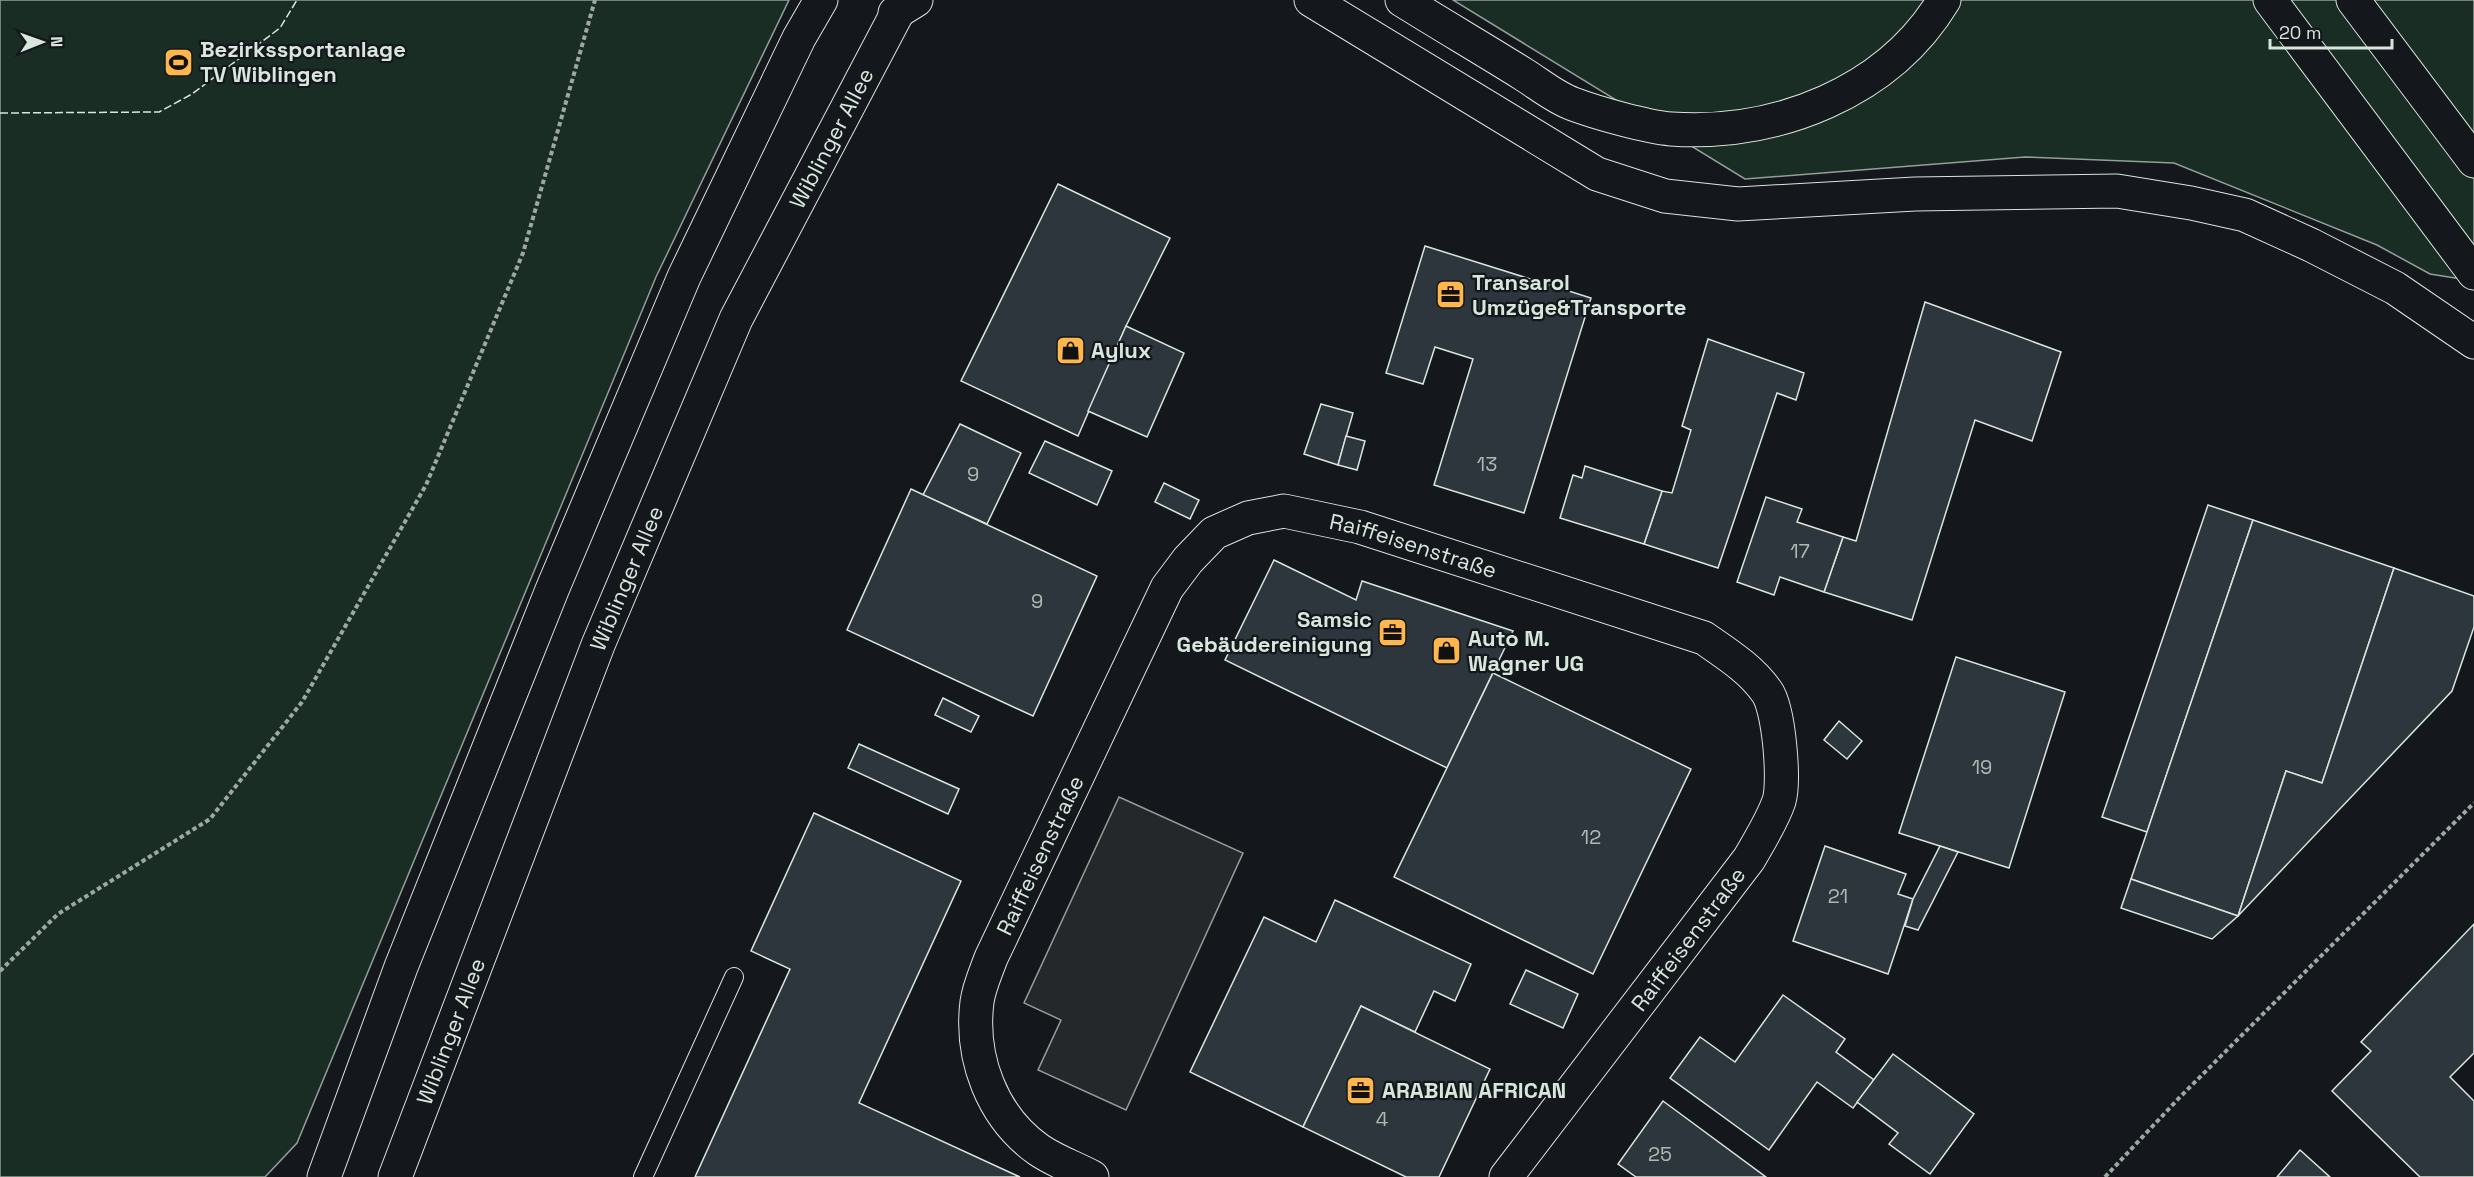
<svg xmlns="http://www.w3.org/2000/svg" width="2474" height="1177" font-family="'Space Grotesk',sans-serif">
<rect width="100%" height="100%" fill="#14181c"/>
<!-- green -->
<g fill="#1a2d24" stroke="#939e99" stroke-width="1.5">
<polygon points="0,0 789,0 656,277 297,1143 265,1177 0,1177"/>
<polygon points="1453,0 2474,0 2474,281 2430,274 2377,245 2174,163 2025,157 1745,179"/>
</g>
<!-- parking -->
<polygon fill="#24282b" stroke="#939e99" stroke-width="1.5" points="1119,797 1243,853 1126,1110 1038,1070 1061,1020 1024,1003"/>
<!-- building -->
<g fill="#2c363c" stroke="#d8e6dc" stroke-width="1.5">
<polygon points="1058,184 1170,238 1126,326 1078,436 961,381"/>
<polygon points="1425,246 1591,298 1524,513 1434,485 1473,359 1435,347 1423,384 1386,373"/>
<polygon points="1925,302 2061,352 2032,441 1975,420 1912,620 1824,592 1843,537 1856,541"/>
<polygon points="1126,326 1184,353 1147,437 1088,411"/>
<polygon points="1708,339 1804,373 1796,400 1777,393 1718,568 1644,544 1662,491 1672,493 1691,430 1682,426"/>
<polygon points="1321,404 1353,413 1338,465 1304,454"/>
<polygon points="960,424 1021,453 987,524 923,495"/>
<polygon points="1346,436 1365,441 1357,470 1338,465"/>
<polygon points="1045,441 1112,471 1097,505 1029,473"/>
<polygon points="1585,466 1662,491 1644,544 1560,518 1573,475 1582,478"/>
<polygon points="1164,483 1199,500 1190,519 1155,502"/>
<polygon points="911,489 1097,576 1033,716 847,630"/>
<polygon points="1766,497 1802,509 1797,522 1843,537 1824,592 1780,577 1774,595 1737,582"/>
<polygon points="2208,505 2253,520 2147,832 2102,817"/>
<polygon points="2253,520 2394,568 2322,783 2286,771 2238,916 2131,879"/>
<polygon points="1274,560 1356,600 1362,581 1513,631 1447,768 1225,660"/>
<polygon points="2394,568 2474,596 2474,627 2452,691 2238,916 2286,771 2322,783"/>
<polygon points="1956,657 2065,692 2009,868 1899,833"/>
<polygon points="1493,673 1691,769 1593,974 1394,877"/>
<polygon points="943,698 979,716 971,732 935,715"/>
<polygon points="1839,721 1862,741 1847,759 1824,740"/>
<polygon points="859,744 959,789 948,814 848,768"/>
<polygon points="814,813 961,881 859,1103 1020,1177 695,1177 790,969 751,951"/>
<polygon points="1825,846 1906,874 1898,894 1913,899 1888,974 1793,941"/>
<polygon points="1940,846 1958,852 1918,930 1905,926 1913,899"/>
<polygon points="2131,879 2238,916 2212,939 2121,908"/>
<polygon points="1335,900 1471,964 1455,1001 1434,991 1415,1032 1361,1006 1303,1127 1190,1072 1264,917 1316,942"/>
<polygon points="2474,924 2474,1053 2450,1077 2474,1101 2474,1177 2420,1177 2332,1091 2371,1051 2361,1042"/>
<polygon points="1526,970 1578,994 1563,1028 1510,1004"/>
<polygon points="1783,995 1845,1039 1836,1052 1874,1080 1853,1108 1817,1082 1769,1150 1670,1078 1700,1037 1735,1062"/>
<polygon points="1361,1006 1490,1069 1439,1177 1406,1177 1303,1127"/>
<polygon points="1893,1054 1974,1114 1930,1174 1889,1144 1898,1133 1857,1102"/>
<polygon points="1663,1101 1766,1177 1636,1177 1618,1164"/>
<polygon points="2300,1150 2330,1177 2277,1177"/>
</g>
<g fill="none" stroke-linecap="round" stroke-linejoin="round">
<defs>
<polyline id="lane" points="643,1177 734,977"/>
<g id="street">
<path id="s1" d="M1092 1177C1075 1168 1055 1161 1039 1150 992 1117 970 1058 977 1002 979 987 986 972 991 958L1167 588 1188 560 1214 533 1248 518 1284 511 1360 527 1704 638C1727 654 1751 669 1767 692 1779 709 1785 781 1779 801 1772 821 1760 840 1749 859L1506 1177"/>
</g>
<g id="secondary">
<polyline points="324,1177 401,967 552,590 684,277 799,38 821,0"/>
<path id="s2" d="M395 1177 598 645 736 319 904 0"/>
</g>
<g id="highway">
<polyline points="1311,0 1597,174 1665,196 1738,204 1915,194 2117,191 2191,203 2245,215 2311,245 2395,288 2474,342"/>
<path d="M1402 0C1442 25 1483 49 1523 74 1539 84 1556 98 1573 104 1597 113 1647 127 1671 129 1776 136 1888 93 1944 0"/>
<polyline points="2270,0 2474,273"/>
<polyline points="2353,0 2474,161"/>
<polyline points="895,13 916,0"/>
</g>
</defs>
<!-- lane casing -->
<use href="#lane" stroke="#d8e6dc" stroke-width="20"/>
<!-- street casing -->
<use href="#street" stroke="#d8e6dc" stroke-width="35"/>
<!-- secondary casing -->
<use href="#secondary" stroke="#d8e6dc" stroke-width="35"/>
<!-- highway casing -->
<use href="#highway" stroke="#d8e6dc" stroke-width="35"/>
<!-- path -->
<g stroke="#9da8a2" stroke-width="4" stroke-dasharray="4.5 3" stroke-linecap="butt">
<polyline points="0,971 58,914 210,819 302,702 426,485 523,253 595,0"/>
<polyline points="2105,1177 2180,1097 2474,803"/>
</g>
<!-- lane -->
<use href="#lane" stroke="#14181c" stroke-width="18"/>
<!-- street -->
<use href="#street" stroke="#14181c" stroke-width="33"/>
<!-- secondary -->
<use href="#secondary" stroke="#14181c" stroke-width="33"/>
<!-- highway -->
<use href="#highway" stroke="#14181c" stroke-width="33"/>
<!-- fence -->
<polyline stroke="#d8e6dc" stroke-width="1.5" stroke-dasharray="8 3" stroke-linecap="butt" points="0,113 159,112 192,94 280,28 297,0"/>
</g>
<!-- icons -->
<defs>
<symbol id="stadium-square" viewBox="-11 -11 22 22"><rect x="-9" y="-9" width="18" height="18" rx="4" fill="#ffb74d" stroke="#14181c"/><path d="M0-5a6.5 5 0 1 0 0 10a6.5 5 0 1 0 0-10ZM-3.5-1.8h7v3.6h-7Z" fill="#111"/></symbol>
<symbol id="office-square" viewBox="-11 -11 22 22"><rect x="-9" y="-9" width="18" height="18" rx="4" fill="#ffb74d" stroke="#14181c"/><path d="M-6-3h4V-5.5h4V-3h4V5H-6ZM-1-4.5V-3h2v-1.5ZM-6 0V1H6V0Z" fill="#111"/></symbol>
<symbol id="shop-square" viewBox="-11 -11 22 22"><rect x="-9" y="-9" width="18" height="18" rx="4" fill="#ffb74d" stroke="#14181c"/><path d="M-5-2.5h2.3a2.7 3.5 0 0 1 5.4 0H5L5.5 6h-11ZM-1.5-2.5h3a1.5 2.3 0 0 0-3 0Z" fill="#111"/></symbol>
</defs>
<g fill-rule="evenodd">
<use href="#stadium-square" x="162" y="46" width="33" height="33"/>
<use href="#office-square" x="1434" y="278" width="33" height="33"/>
<use href="#shop-square" x="1054" y="334" width="33" height="33"/>
<use href="#office-square" x="1376" y="616" width="33" height="33"/>
<use href="#shop-square" x="1430" y="634" width="33" height="33"/>
<use href="#office-square" x="1344" y="1074" width="33" height="33"/>
</g>
<g text-anchor="middle" stroke-width="4.5" stroke-linejoin="round" paint-order="stroke">
<!-- number labels -->
<g font-size="20" fill="#adbab4">
<text x="1487" y="471">13</text>
<text x="973" y="481">9</text>
<text x="1800" y="558">17</text>
<text x="1037" y="608">9</text>
<text x="1982" y="774">19</text>
<text x="1591" y="844">12</text>
<text x="1838" y="903">21</text>
<text x="1382" y="1126">4</text>
<text x="1660" y="1161">25</text>
</g>
<!-- poi labels -->
<g font-size="22" font-weight="bold" fill="#d8e6dc" stroke="#14181c" text-anchor="start">
<text x="200" y="57">Bezirkssportanlage<tspan x="200" dy="25">TV Wiblingen</tspan></text>
<text x="1472" y="290">Transarol<tspan x="1472" dy="25">Umzüge&amp;Transporte</tspan></text>
<text x="1091" y="358">Aylux</text>
<text x="1372" y="627" text-anchor="end">Samsic<tspan x="1372" dy="25">Gebäudereinigung</tspan></text>
<text x="1468" y="646">Auto M.<tspan x="1468" dy="25">Wagner UG</tspan></text>
<text x="1382" y="1098">ARABIAN AFRICAN</text>
</g>
<!-- street labels -->
<g font-size="22" fill="#d8e6dc" stroke="#14181c">
<text dy="8" stroke="none"><textPath href="#s2" startOffset="1128">Wiblinger Allee</textPath></text>
<text dy="8" stroke="none"><textPath href="#s1" startOffset="964">Raiffeisenstraße</textPath></text>
<text dy="8" stroke="none"><textPath href="#s2" startOffset="642">Wiblinger Allee</textPath></text>
<text dy="8" stroke="none"><textPath href="#s1" startOffset="388">Raiffeisenstraße</textPath></text>
<text transform="translate(1688 939) rotate(-53)" y="8">Raiffeisenstraße</text>
<text dy="8" stroke="none"><textPath href="#s2" startOffset="156">Wiblinger Allee</textPath></text>
</g>
</g>
<!-- north arrow -->
<g transform="translate(42 42) rotate(89)" stroke="#14181c" stroke-width="4.5" paint-order="stroke">
<path d="M0-4.5L10 22L0 15L-10 22Z" fill="#d8e6dc"/>
<text y="-9" font-size="16" font-weight="bold" text-anchor="middle" fill="#d8e6dc">N</text>
</g>
<!-- scale -->
<path d="M2270 39v9h122v-9" fill="none" stroke="#d8e6dc" stroke-width="3"/>
<text x="2279" y="39" font-size="18" fill="#d8e6dc" stroke="#14181c" stroke-width="4.5" paint-order="stroke">20 m</text>
</svg>
